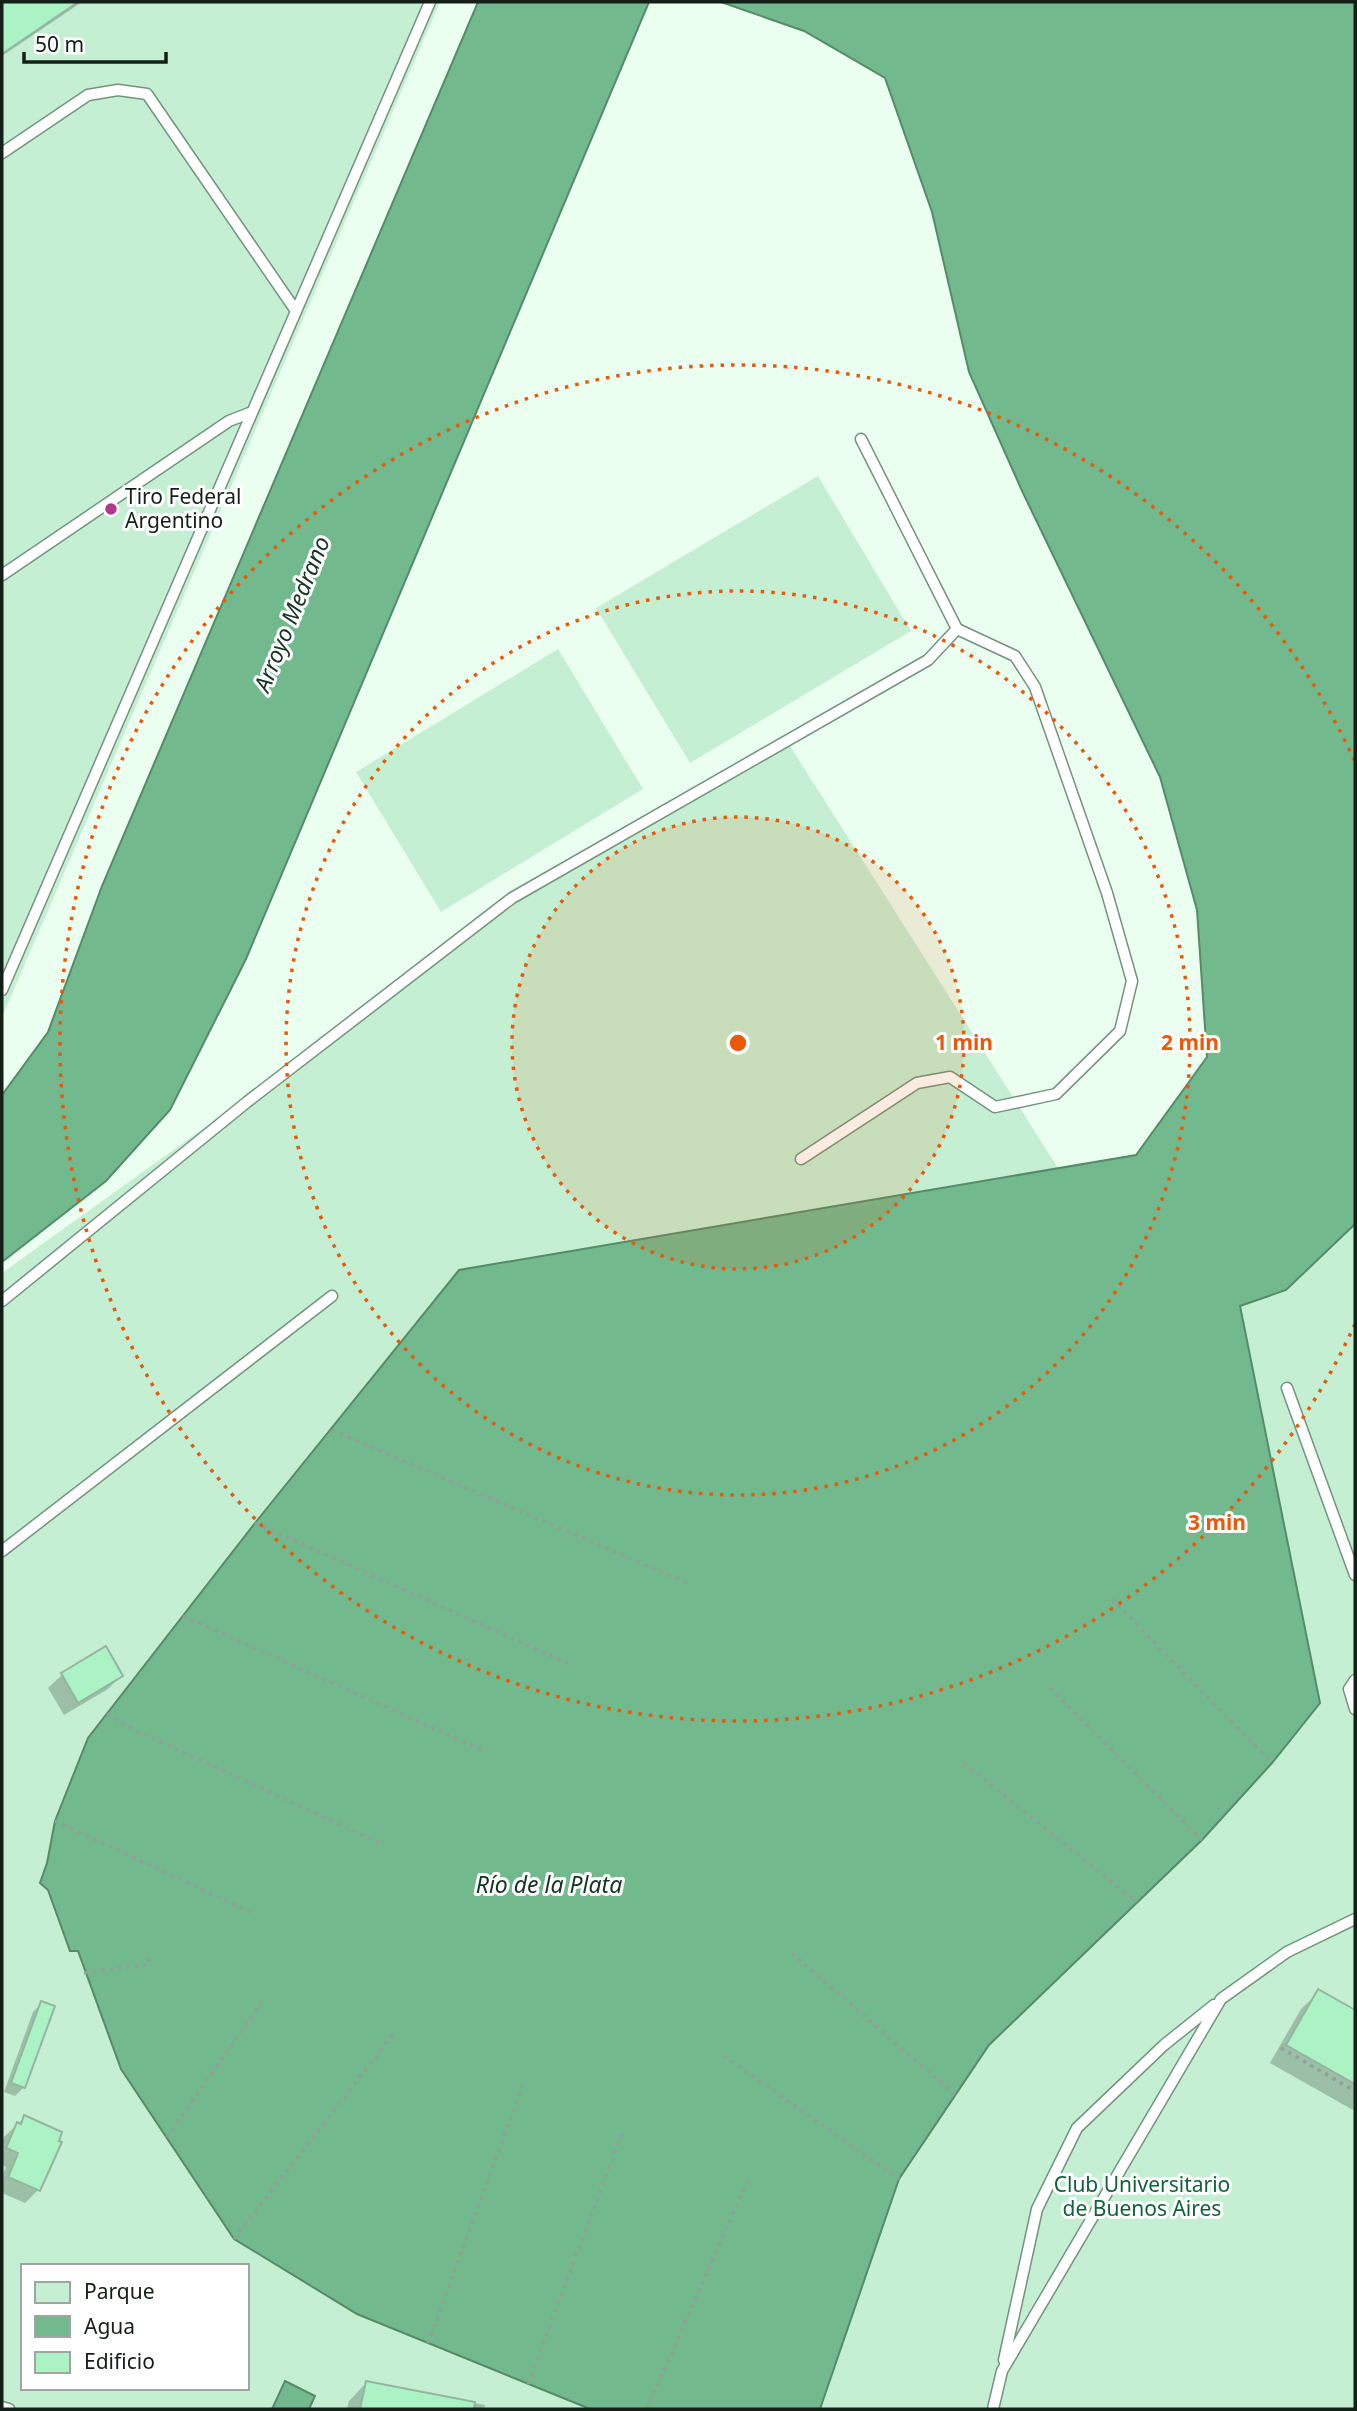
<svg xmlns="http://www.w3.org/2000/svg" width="1357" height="2411" font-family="'Noto Sans',sans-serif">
<rect width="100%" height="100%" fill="#ebfff1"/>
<!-- green -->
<g fill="#c4efd3" fill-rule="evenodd">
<polygon points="2,2 440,2 2,1017"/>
<polygon points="818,476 911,631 690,763 596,608"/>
<polygon points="558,649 643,789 441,912 356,772"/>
<path d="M783 735 1058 1168 459 1270 255 1523 183 1616 55 1821 47 1863 40 1883 48 1890 70 1951 77 1950 121 2069 234 2239 357 2314 590 2409H2V1273L518 902ZM23 2266H247V2388H23Z"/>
<polygon points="1355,1224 1355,2409 820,2409 899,2179 989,2044 1202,1840 1272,1763 1320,1703 1240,1305 1286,1290"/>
</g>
<!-- water -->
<g fill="#72b98e" stroke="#568b6a" stroke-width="2">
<polygon points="478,2 649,2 246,959 170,1110 106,1181 2,1262 2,1095 48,1032 102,886"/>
<polygon points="721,2 1355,2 1355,1224 1286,1290 1240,1306 1320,1703 1272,1763 1202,1840 989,2045 899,2179 820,2409 590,2409 357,2314 234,2239 121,2069 78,1951 70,1951 48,1890 40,1883 47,1863 55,1821 88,1738 255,1523 459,1270 1136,1155 1207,1057 1197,910 1160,777 1023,493 969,372 932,212 885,78 804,31"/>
<polygon points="285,2381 315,2396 309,2409 272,2409"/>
</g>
<!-- shadow -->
<g fill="#0003">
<polygon points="2,2 82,2 2,56"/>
<polygon points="105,1649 121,1676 108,1689 64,1715 48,1688 62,1675"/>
<polygon points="1319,1992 1355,2012 1355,2108 1353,2110 1270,2063 1301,2009"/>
<polygon points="42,2003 24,2087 15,2096 4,2092 33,2012"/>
<polygon points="25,2117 38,2190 25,2203 2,2193 2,2177 6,2167 2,2165 2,2143 4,2137"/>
<polygon points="366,2383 485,2405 484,2409 347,2409 349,2401"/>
</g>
<!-- building -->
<g fill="#abf3c5" stroke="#96b5a0" stroke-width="2">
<polygon points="2,2 78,2 2,54"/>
<polygon points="106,1646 123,1676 78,1703 61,1673"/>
<polygon points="1318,1989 1355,2010 1355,2084 1286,2045"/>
<polygon points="41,2001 55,2006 25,2088 11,2083"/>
<polygon points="24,2115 62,2132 59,2141 62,2142 40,2191 8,2177 18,2153 6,2148 17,2122 21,2124"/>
<polygon points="366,2381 475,2402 474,2409 360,2409"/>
</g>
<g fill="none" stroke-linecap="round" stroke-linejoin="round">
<defs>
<g id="lane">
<polyline points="2,153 88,95 118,90 147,94 296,311"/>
<polyline points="2,575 229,421 252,412"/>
<polyline points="2,990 430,2"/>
<polyline points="801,1159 917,1083 950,1077 995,1107 1056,1094 1120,1031 1132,981 1107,893 1035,687 1015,656 957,629"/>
<polyline points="2,1301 247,1102 512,898 928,660 957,629 861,439"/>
<polyline points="1287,1388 1355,1575"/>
<polyline points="2,1551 332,1296"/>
<polyline points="1355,1680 1349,1689 1355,1709"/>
<polyline points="1004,2360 1037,2209 1077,2128 1164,2045 1214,2005"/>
<polyline points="2,2407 9,2409"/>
<polyline points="993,2409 1002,2371 1221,1999 1287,1952 1355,1919"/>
</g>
</defs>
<!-- lane casing -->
<use href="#lane" stroke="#74937f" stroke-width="13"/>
<!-- path -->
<g stroke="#90a196" stroke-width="3.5" stroke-dasharray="3.5 5" stroke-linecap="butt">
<polyline points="332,1430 687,1583"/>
<polyline points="255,1523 572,1665"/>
<polyline points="1112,1599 1272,1763"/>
<polyline points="183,1616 484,1751"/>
<polyline points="1050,1688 1202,1840"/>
<polyline points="107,1714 135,1730 384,1845"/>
<polyline points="964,1763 1137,1902"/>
<polyline points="55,1821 253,1913"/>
<polyline points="792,1953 955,2095"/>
<polyline points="84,1973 149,1964 148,1953"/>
<polyline points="1281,2048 1355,2091"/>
<polyline points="724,2056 899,2179"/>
<polyline points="167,2137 264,1999"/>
<polyline points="234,2239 394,2033"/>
<polyline points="428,2343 523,2084"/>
<polyline points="528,2384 622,2134"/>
<polyline points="647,2409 748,2180"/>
</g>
<!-- lane -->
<use href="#lane" stroke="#fff" stroke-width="10"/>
</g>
<!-- distance rings -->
<circle cx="738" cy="1043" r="226" fill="#e8590c" fill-opacity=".12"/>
<g fill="none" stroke="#e8590c" stroke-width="3.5" stroke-dasharray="3.5 7">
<circle cx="738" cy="1043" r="226"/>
<circle cx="738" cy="1043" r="452"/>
<path d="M1355 1324A678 678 0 1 1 1355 762"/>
</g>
<!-- markers -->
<circle fill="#b03990" stroke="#fff" stroke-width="2.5" cx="111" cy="509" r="7"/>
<g text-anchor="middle" stroke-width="6" stroke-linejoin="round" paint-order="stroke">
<!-- poi labels -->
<g font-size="21" fill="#131f17" stroke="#fff" text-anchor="start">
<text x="125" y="504">Tiro Federal<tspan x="125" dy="24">Argentino</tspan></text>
</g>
<!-- park labels -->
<g font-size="21" fill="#0f633b" stroke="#fff">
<text x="1142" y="2192">Club Universitario<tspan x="1142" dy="24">de Buenos Aires</tspan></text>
</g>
<!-- water labels -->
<g font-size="23" font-style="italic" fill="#153522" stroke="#fff">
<text transform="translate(292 614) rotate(-68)" y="8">Arroyo Medrano</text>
<text x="549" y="1893">Río de la Plata</text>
</g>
</g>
<circle cx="738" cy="1043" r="10" fill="#e8590c" stroke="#fff" stroke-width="3.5"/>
<g font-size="21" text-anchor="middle" font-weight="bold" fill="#e8590c" stroke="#fff" stroke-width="6" stroke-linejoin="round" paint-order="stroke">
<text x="964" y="1050">1 min</text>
<text x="1190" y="1050">2 min</text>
<text x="1217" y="1530">3 min</text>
</g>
<!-- border -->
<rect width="1357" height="2411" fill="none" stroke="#131f17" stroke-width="7"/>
<!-- legend -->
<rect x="21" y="2264" width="228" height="126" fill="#ffffff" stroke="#a1a5a2" stroke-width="2"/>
<rect x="35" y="2282" width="35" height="21" fill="#c4efd3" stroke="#a1a5a2" stroke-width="2"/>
<text x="84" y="2299" font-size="21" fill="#131f17">Parque</text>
<rect x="35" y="2316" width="35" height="21" fill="#72b98e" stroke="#a1a5a2" stroke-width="2"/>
<text x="84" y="2334" font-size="21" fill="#131f17">Agua</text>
<rect x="35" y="2352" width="35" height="21" fill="#abf3c5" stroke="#a1a5a2" stroke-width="2"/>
<text x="84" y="2369" font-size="21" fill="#131f17">Edificio</text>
<!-- scale -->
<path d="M24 52v10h142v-10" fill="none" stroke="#131f17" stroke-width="3.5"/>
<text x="35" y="52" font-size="21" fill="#131f17" stroke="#ffffff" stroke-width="5" paint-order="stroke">50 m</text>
</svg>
